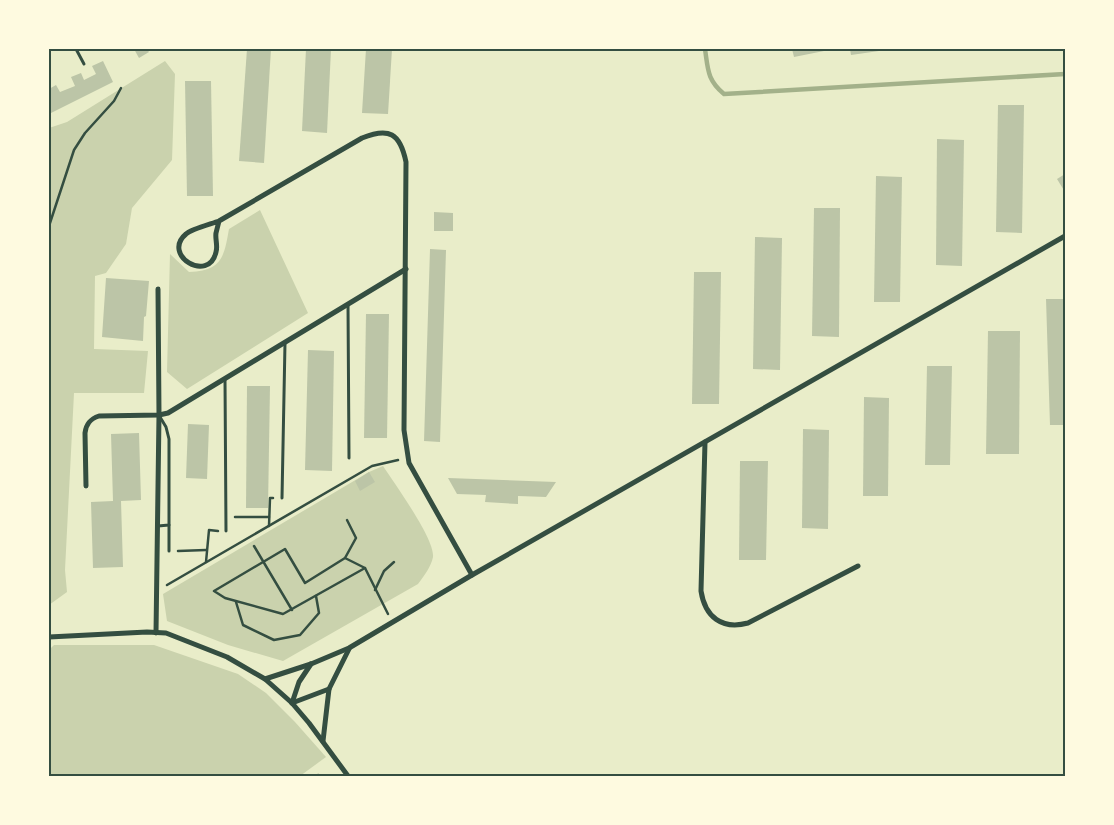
<svg xmlns="http://www.w3.org/2000/svg" width="1114" height="825" font-family="'DM Sans',sans-serif">
<rect width="100%" height="100%" fill="#e9edc9"/>
<!-- green -->
<g fill="#cad2ad">
<polygon points="165,61 175,74 172,160 132,208 126,244 106,273 95,276 94,349 148,351 144,393 74,393 65,570 67,592 49,605 49,190 51,184 49,183 49,128 67,122"/>
<path d="M260 210 308 313 187 389 167 372 170 254 189 272C222 271 224 257 229 229Z"/>
<path d="M383 466C394 483 435 539 433 557 431 567 424 576 418 584L283 661 228 645 167 621 163 594 369 472Z"/>
<polygon points="54,645 154,645 238,674 266,693 295,722 326,757 300,776 49,776 49,650"/>
</g>
<g fill="none" stroke-linecap="round" stroke-linejoin="round">
<!-- stream -->
<path stroke="#a3b18a" stroke-width="4.5" d="M705 49C708 69 707 80 724 94L1065 74"/>
</g>
<!-- building -->
<g fill="#bcc5a7">
<polygon points="134,49 147,49 149,52 139,58"/>
<polygon points="247,49 271,49 264,163 239,161"/>
<polygon points="306,49 331,49 327,133 302,131"/>
<polygon points="366,49 392,49 388,114 362,113"/>
<polygon points="792,49 824,49 824,51 794,57"/>
<polygon points="850,49 886,49 886,50 851,55"/>
<polygon points="103,61 113,82 49,114 49,100 51,99 49,96 49,89 56,85 60,92 75,86 71,77 81,73 84,80 96,74 92,66"/>
<polygon points="185,81 211,81 213,196 187,196"/>
<polygon points="998,105 1024,105 1022,233 996,232"/>
<polygon points="937,139 964,140 962,266 936,265"/>
<polygon points="1065,174 1065,192 1057,179"/>
<polygon points="876,176 902,177 900,302 874,302"/>
<polygon points="814,208 840,208 839,337 812,336"/>
<polygon points="434,212 453,213 453,231 434,231"/>
<polygon points="755,237 782,238 780,370 753,369"/>
<polygon points="430,249 446,250 440,442 424,441"/>
<polygon points="694,272 721,272 719,404 692,404"/>
<polygon points="106,278 149,281 146,316 144,317 143,341 102,337"/>
<polygon points="1046,299 1065,299 1065,425 1050,425"/>
<polygon points="366,314 389,314 387,438 364,438"/>
<polygon points="988,331 1020,331 1019,454 986,454"/>
<polygon points="308,350 334,351 332,471 305,470"/>
<polygon points="927,366 952,366 950,465 925,465"/>
<polygon points="247,386 270,386 268,508 246,508"/>
<polygon points="864,397 889,398 888,496 863,496"/>
<polygon points="188,424 209,425 207,479 186,478"/>
<polygon points="803,429 829,430 828,529 802,528"/>
<polygon points="139,433 141,500 121,501 123,567 93,568 91,502 113,501 111,434"/>
<polygon points="740,461 768,461 766,560 739,560"/>
<polygon points="369,472 375,482 360,491 355,481"/>
<polygon points="448,478 556,482 546,497 518,496 518,504 485,502 486,495 457,494"/>
</g>
<g fill="none" stroke-linecap="round" stroke-linejoin="round">
<!-- path -->
<g stroke="#344e41" stroke-width="2.5">
<polyline points="49,226 74,150 85,133 114,101 121,88"/>
<polyline points="235,517 269,517"/>
<polyline points="347,520 356,538 345,558 365,568 388,614"/>
<polyline points="269,526 270,498 273,498"/>
<polyline points="254,546 292,610"/>
<polyline points="178,551 206,550"/>
<polyline points="345,558 305,583 285,549 214,591 225,598 283,614 365,568"/>
<polyline points="206,562 209,530 218,531"/>
<polyline points="167,585 372,466 398,460"/>
<polyline points="375,590 384,571 394,562"/>
<polyline points="236,602 243,625 274,640 300,635 319,613 316,596"/>
<polyline points="316,776 318,775 319,776"/>
</g>
<!-- service -->
<g stroke="#344e41" stroke-width="3">
<polyline points="76,49 84,64"/>
<polyline points="348,304 349,458"/>
<polyline points="225,379 226,531"/>
<polyline points="282,498 285,343"/>
<polyline points="158,526 169,525 169,439 166,427 160,417"/>
<polyline points="169,551 169,525"/>
</g>
<!-- minor -->
<g stroke="#344e41" stroke-width="5">
<path d="M219 221C218 225 217 229 216 233 215 239 218 246 216 252 209 284 161 255 186 234 191 229 211 224 219 221L362 138C389 127 400 133 406 162L404 430 409 463 472 575"/>
<path d="M705 442 701 591C705 617 722 630 748 623L858 566"/>
<path d="M86 486 85 433C86 424 90 419 99 416L159 415 168 413 406 269"/>
<polyline points="156,633 159,415 158,289"/>
<polyline points="49,637 147,632 166,633 227,657 265,679 292,703 309,723 348,776"/>
<polyline points="265,679 311,664 349,648 472,575 1065,236"/>
<polyline points="292,703 299,682 311,664"/>
<polyline points="292,703 329,689"/>
<polyline points="323,741 329,689 349,649"/>
</g>
</g>
<!-- border -->
<rect width="1114" height="825" fill="none" stroke="#fefae0" stroke-width="100"/>
<rect x="50" y="50" width="1014" height="725" fill="none" stroke="#344e41" stroke-width="2"/>
</svg>
